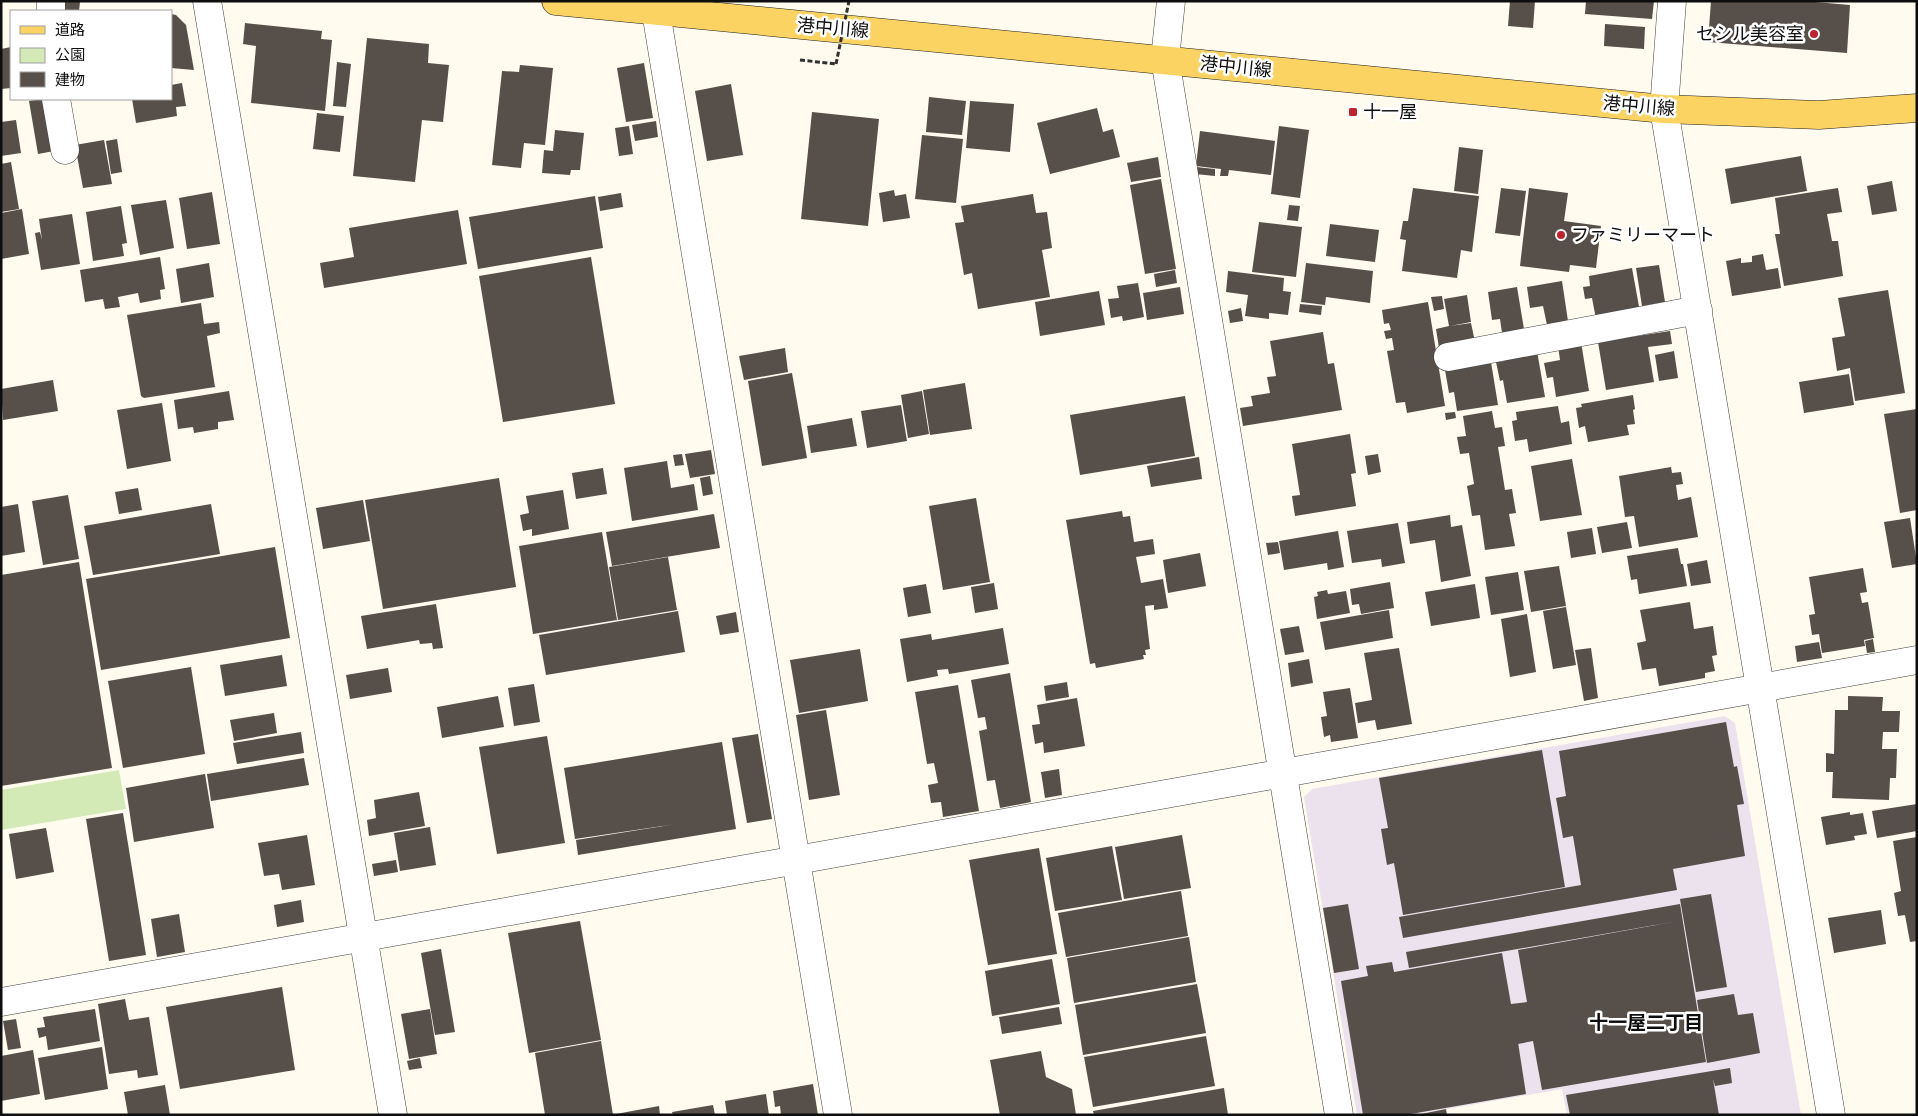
<svg xmlns="http://www.w3.org/2000/svg" width="1918" height="1116" font-family="Spectral,'Noto Sans JP',serif">
<rect width="100%" height="100%" fill="#fffbef"/>
<!-- industrial -->
<polygon fill="#ebe2ed" points="1725,716 1735,723 1801,1115 1567,1115 1562,1089 1413,1115 1357,1115 1304,797 1312,789"/>
<!-- green -->
<polygon fill="#d3eab7" points="119,770 126,809 1,830 1,790"/>
<!-- building -->
<g fill="#574f4a">
<polygon points="64,1 80,2 79,11 63,11"/>
<polygon points="1510,1 1535,1 1533,28 1508,26"/>
<polygon points="1586,1 1654,1 1652,19 1585,14"/>
<polygon points="1711,1 1803,1 1850,5 1847,53 1708,42"/>
<polygon points="171,14 176,15 186,25 194,70 171,68"/>
<polygon points="245,23 322,31 321,39 332,40 325,111 251,103 256,46 243,44"/>
<polygon points="1605,24 1645,27 1644,49 1604,46"/>
<polygon points="367,38 429,44 428,63 449,65 443,122 422,120 415,182 353,176"/>
<polygon points="11,47 11,88 1,89 1,49"/>
<polygon points="337,62 351,64 346,107 333,106"/>
<polygon points="644,63 653,118 626,122 617,68"/>
<polygon points="520,65 553,68 545,145 524,143 521,168 492,165 502,71 519,72"/>
<polygon points="182,83 186,106 176,107 177,116 136,123 132,99 171,99 171,85"/>
<polygon points="731,84 743,155 707,161 695,91"/>
<polygon points="929,97 966,101 962,135 926,132"/>
<polygon points="43,99 54,151 38,154 29,101"/>
<polygon points="970,101 1014,104 1010,152 966,148"/>
<polygon points="1097,108 1103,132 1113,129 1120,157 1050,174 1037,123"/>
<polygon points="812,112 879,119 868,226 801,219"/>
<polygon points="317,113 344,116 340,152 313,149"/>
<polygon points="16,120 21,153 1,156 1,122"/>
<polygon points="656,121 658,137 635,141 632,125"/>
<polygon points="629,126 633,154 619,156 615,128"/>
<polygon points="1279,126 1309,130 1300,198 1271,194"/>
<polygon points="555,130 584,133 580,170 571,170 570,175 542,173 544,150 553,151"/>
<polygon points="1200,131 1275,141 1271,175 1229,170 1228,176 1220,176 1221,169 1196,166"/>
<polygon points="922,135 963,139 956,203 915,199"/>
<polygon points="117,139 122,172 111,174 106,141"/>
<polygon points="104,140 112,184 83,188 75,145"/>
<polygon points="1459,147 1483,150 1478,194 1454,191"/>
<polygon points="1801,156 1807,191 1731,204 1725,169"/>
<polygon points="1158,157 1161,177 1131,182 1127,163"/>
<polygon points="11,162 19,209 1,212 1,164"/>
<polygon points="1196,167 1215,169 1215,176 1195,174"/>
<polygon points="1161,179 1176,269 1145,274 1130,185"/>
<polygon points="1892,181 1897,211 1872,215 1867,186"/>
<polygon points="1413,188 1479,196 1472,252 1461,250 1457,278 1402,271 1406,240 1400,239 1403,221 1408,221"/>
<polygon points="1501,188 1526,191 1520,236 1495,233"/>
<polygon points="1529,188 1568,193 1564,221 1601,226 1596,268 1570,265 1569,272 1520,266"/>
<polygon points="1838,188 1842,212 1827,214 1832,241 1838,241 1843,276 1784,286 1775,234 1780,234 1775,198"/>
<polygon points="894,190 895,196 906,194 910,218 883,222 879,193"/>
<polygon points="212,192 220,244 187,249 179,198"/>
<polygon points="621,193 623,207 600,211 598,197"/>
<polygon points="1033,194 1036,213 1047,212 1052,248 1042,250 1050,297 978,309 972,273 964,275 955,223 964,222 961,206"/>
<polygon points="595,196 603,248 478,269 469,217"/>
<polygon points="166,200 174,248 140,255 131,205"/>
<polygon points="1289,205 1300,206 1298,221 1287,220"/>
<polygon points="121,206 127,243 122,244 124,256 93,261 86,212"/>
<polygon points="22,209 29,254 1,259 1,213"/>
<polygon points="458,210 467,264 324,288 320,263 354,257 349,228"/>
<polygon points="72,214 80,264 41,270 35,233 40,232 42,240 39,219"/>
<polygon points="1259,222 1302,227 1296,277 1252,272"/>
<polygon points="1330,224 1379,230 1375,262 1326,256"/>
<polygon points="1763,254 1766,270 1778,268 1781,288 1732,296 1726,261 1741,258 1741,263 1752,262 1752,256"/>
<polygon points="160,257 165,289 160,290 161,299 140,303 138,293 118,297 120,307 105,309 103,299 85,302 80,270"/>
<polygon points="591,257 615,404 503,422 479,276"/>
<polygon points="209,263 214,297 181,303 176,269"/>
<polygon points="1306,263 1373,271 1370,303 1326,297 1325,305 1301,302"/>
<polygon points="1659,265 1665,302 1642,306 1636,268"/>
<polygon points="1632,268 1640,312 1596,319 1592,298 1585,299 1583,287 1590,286 1589,276"/>
<polygon points="1175,270 1177,283 1156,287 1154,274"/>
<polygon points="1228,271 1284,278 1283,291 1291,292 1288,315 1269,313 1269,319 1245,316 1248,295 1226,292"/>
<polygon points="1562,281 1568,321 1547,325 1543,306 1530,308 1527,287"/>
<polygon points="1138,283 1144,317 1123,321 1122,316 1111,318 1108,299 1119,298 1117,286"/>
<polygon points="1180,287 1184,314 1147,320 1143,293"/>
<polygon points="1517,287 1524,329 1502,333 1500,319 1492,320 1488,292"/>
<polygon points="1888,290 1905,393 1855,401 1850,368 1837,371 1832,338 1845,336 1838,298"/>
<polygon points="1099,291 1105,325 1040,336 1035,302"/>
<polygon points="1467,295 1471,322 1450,326 1471,323 1475,342 1439,348 1436,329 1449,326 1444,299"/>
<polygon points="1442,296 1444,309 1434,311 1431,297"/>
<polygon points="1428,302 1445,406 1407,413 1405,402 1396,403 1387,351 1394,350 1392,338 1386,339 1384,331 1391,330 1389,323 1384,324 1382,310"/>
<polygon points="201,303 204,324 219,322 220,333 207,336 215,387 144,398 141,396 127,315"/>
<polygon points="1300,304 1322,306 1321,315 1299,312"/>
<polygon points="1241,308 1243,321 1230,323 1228,311"/>
<polygon points="1670,331 1672,344 1648,347 1654,382 1606,390 1598,342"/>
<polygon points="1323,332 1328,364 1334,363 1342,410 1243,426 1240,408 1253,406 1251,396 1270,393 1267,377 1276,376 1270,341"/>
<polygon points="1581,342 1589,391 1556,397 1553,377 1547,378 1544,363 1560,360 1558,346"/>
<polygon points="785,348 788,372 744,380 739,356"/>
<polygon points="1537,351 1545,397 1507,403 1503,380 1500,381 1496,362 1505,361 1504,356"/>
<polygon points="1674,351 1678,378 1659,381 1655,355"/>
<polygon points="1491,362 1498,405 1457,411 1454,392 1449,393 1445,370"/>
<polygon points="792,373 807,458 762,466 748,381"/>
<polygon points="1849,374 1854,405 1804,413 1799,382"/>
<polygon points="53,380 58,411 3,420 1,389"/>
<polygon points="965,383 972,429 930,435 923,390"/>
<polygon points="229,391 234,420 218,422 218,429 194,433 193,427 178,429 174,400"/>
<polygon points="922,391 929,434 908,438 901,395"/>
<polygon points="1633,395 1635,409 1633,410 1635,424 1627,425 1629,435 1588,442 1585,426 1579,428 1576,408 1582,407 1581,404"/>
<polygon points="1185,396 1195,456 1080,475 1070,415"/>
<polygon points="162,403 171,461 127,469 117,410"/>
<polygon points="901,405 907,441 867,448 861,411"/>
<polygon points="1558,406 1561,423 1569,421 1572,444 1529,452 1527,439 1515,441 1512,421 1517,420 1516,412"/>
<polygon points="1917,409 1917,510 1900,513 1884,414"/>
<polygon points="1492,411 1495,428 1502,427 1505,446 1498,447 1505,490 1512,489 1516,513 1509,514 1515,546 1485,550 1480,515 1472,516 1467,486 1474,484 1469,453 1460,454 1457,437 1466,436 1463,416"/>
<polygon points="1455,412 1456,418 1446,420 1445,413"/>
<polygon points="852,418 857,446 811,453 807,426"/>
<polygon points="1350,434 1356,473 1351,474 1356,506 1295,516 1292,496 1300,495 1292,444"/>
<polygon points="711,450 715,474 690,478 685,454"/>
<polygon points="682,454 684,465 675,466 673,455"/>
<polygon points="1378,454 1381,472 1368,475 1365,456"/>
<polygon points="1199,457 1202,479 1151,487 1147,466"/>
<polygon points="1572,459 1582,515 1540,521 1531,466"/>
<polygon points="667,461 671,488 694,484 698,510 632,521 624,468"/>
<polygon points="1671,467 1672,473 1681,472 1683,484 1676,485 1678,500 1691,497 1698,537 1639,547 1634,516 1625,517 1619,476"/>
<polygon points="603,468 607,494 576,499 572,473"/>
<polygon points="710,476 713,494 703,496 700,478"/>
<polygon points="499,478 516,587 383,609 365,500"/>
<polygon points="138,488 142,510 119,514 115,492"/>
<polygon points="563,490 569,529 532,536 532,529 523,531 520,515 529,513 526,496"/>
<polygon points="68,495 79,559 43,565 32,501"/>
<polygon points="976,498 990,582 943,590 929,506"/>
<polygon points="363,500 370,541 323,549 316,508"/>
<polygon points="18,504 25,552 1,556 1,507"/>
<polygon points="211,504 220,554 93,575 84,526"/>
<polygon points="1122,511 1123,517 1130,516 1134,542 1153,539 1155,554 1136,557 1141,583 1163,579 1168,608 1154,610 1154,605 1145,606 1150,649 1145,650 1146,655 1143,655 1144,659 1096,668 1095,663 1090,664 1066,520"/>
<polygon points="714,514 720,548 612,566 606,532"/>
<polygon points="1450,515 1451,527 1462,525 1471,576 1441,582 1435,540 1410,544 1407,522"/>
<polygon points="1910,518 1917,564 1892,568 1884,522"/>
<polygon points="1627,522 1632,548 1602,553 1597,527"/>
<polygon points="1398,523 1405,563 1382,567 1381,559 1352,563 1347,531"/>
<polygon points="1592,528 1596,554 1571,558 1567,532"/>
<polygon points="1338,531 1344,567 1328,570 1327,563 1284,570 1279,541"/>
<polygon points="602,532 617,620 533,634 519,546"/>
<polygon points="1278,542 1280,553 1268,555 1266,543"/>
<polygon points="275,547 290,638 101,670 86,579"/>
<polygon points="1678,548 1681,564 1683,564 1687,586 1639,594 1637,579 1631,580 1627,556"/>
<polygon points="1200,553 1206,586 1168,593 1163,560"/>
<polygon points="668,557 677,610 618,620 609,567"/>
<polygon points="1707,560 1711,583 1691,586 1687,564"/>
<polygon points="79,562 112,768 1,786 1,575"/>
<polygon points="1559,566 1566,606 1531,612 1524,571"/>
<polygon points="1863,568 1867,592 1860,593 1862,603 1868,602 1874,638 1864,640 1865,646 1822,653 1819,634 1812,635 1809,615 1815,614 1809,577"/>
<polygon points="1518,572 1524,610 1491,615 1485,577"/>
<polygon points="1390,582 1394,608 1361,614 1359,604 1352,605 1350,589"/>
<polygon points="994,583 998,609 975,613 971,587"/>
<polygon points="926,584 931,613 908,617 903,588"/>
<polygon points="1475,584 1480,618 1431,626 1425,592"/>
<polygon points="1327,590 1328,594 1346,591 1350,613 1317,619 1314,597 1318,596 1317,592"/>
<polygon points="1690,602 1694,629 1713,626 1717,655 1712,656 1715,671 1705,673 1705,678 1659,686 1656,668 1642,670 1637,643 1646,641 1640,610"/>
<polygon points="436,604 443,648 433,649 432,643 420,644 419,640 367,649 361,616"/>
<polygon points="1566,607 1576,665 1553,669 1543,611"/>
<polygon points="1389,610 1393,638 1325,650 1320,622"/>
<polygon points="678,611 685,652 546,675 539,635"/>
<polygon points="736,612 739,632 720,635 716,616"/>
<polygon points="1527,614 1536,672 1510,677 1501,619"/>
<polygon points="1299,626 1304,652 1285,655 1280,629"/>
<polygon points="1003,628 1009,664 949,674 948,669 937,670 938,676 907,682 900,639 931,634 932,640"/>
<polygon points="1873,639 1875,652 1867,653 1865,641"/>
<polygon points="1819,642 1822,658 1797,662 1795,646"/>
<polygon points="1399,648 1412,724 1377,730 1375,720 1358,723 1355,703 1372,700 1364,653"/>
<polygon points="1591,648 1598,698 1584,701 1575,650"/>
<polygon points="860,649 868,701 799,713 790,660"/>
<polygon points="282,655 287,686 225,696 220,665"/>
<polygon points="1309,659 1313,683 1291,687 1288,663"/>
<polygon points="191,667 205,754 123,768 108,681"/>
<polygon points="388,668 392,692 350,699 346,675"/>
<polygon points="1010,673 1031,802 1000,808 995,780 987,781 979,731 987,729 985,717 978,718 971,680"/>
<polygon points="1067,682 1069,697 1046,701 1044,686"/>
<polygon points="534,684 540,722 514,726 508,688"/>
<polygon points="958,685 979,811 943,817 941,802 931,803 928,785 938,783 934,763 927,764 915,692"/>
<polygon points="1350,688 1358,738 1331,742 1330,735 1324,737 1321,717 1327,716 1323,692"/>
<polygon points="498,696 504,727 442,738 437,707"/>
<polygon points="1848,696 1883,697 1882,711 1900,711 1899,732 1883,732 1882,749 1897,749 1896,778 1890,778 1889,800 1832,798 1833,772 1826,772 1826,753 1834,754 1835,710 1848,710"/>
<polygon points="1077,698 1085,746 1044,753 1043,742 1035,744 1032,725 1040,724 1037,705"/>
<polygon points="826,710 840,795 809,800 796,715"/>
<polygon points="274,713 277,733 234,741 230,720"/>
<polygon points="1726,722 1734,767 1737,766 1744,804 1737,805 1745,856 1673,869 1677,890 1403,938 1399,917 1581,885 1573,836 1563,838 1556,798 1566,796 1559,751"/>
<polygon points="301,732 304,753 237,764 233,743"/>
<polygon points="758,734 772,819 747,823 732,738"/>
<polygon points="547,736 565,843 497,854 479,747"/>
<polygon points="722,742 736,829 578,855 576,840 676,824 575,839 564,768"/>
<polygon points="1542,750 1565,887 1403,915 1394,863 1387,865 1381,829 1388,828 1379,778"/>
<polygon points="304,758 309,785 211,801 207,774"/>
<polygon points="1059,769 1062,795 1045,798 1041,772"/>
<polygon points="205,774 214,828 134,842 126,788"/>
<polygon points="419,792 425,826 369,836 367,820 376,818 374,800"/>
<polygon points="1917,804 1917,831 1877,838 1872,811"/>
<polygon points="1850,812 1850,815 1863,813 1867,834 1854,836 1855,840 1826,845 1821,817"/>
<polygon points="123,813 146,955 109,961 86,819"/>
<polygon points="430,827 436,865 400,871 394,833"/>
<polygon points="46,828 54,872 16,879 9,834"/>
<polygon points="307,835 315,885 282,890 279,874 264,876 258,843"/>
<polygon points="1182,835 1191,888 1124,899 1115,847"/>
<polygon points="1917,837 1917,941 1910,942 1905,915 1898,916 1894,893 1901,891 1893,841"/>
<polygon points="1112,846 1122,900 1055,911 1046,858"/>
<polygon points="1039,848 1057,954 988,965 969,860"/>
<polygon points="396,860 398,872 374,876 372,864"/>
<polygon points="1181,891 1188,936 1066,957 1058,913"/>
<polygon points="1711,894 1727,987 1696,992 1680,899"/>
<polygon points="301,900 304,922 277,927 274,905"/>
<polygon points="1348,904 1359,969 1334,973 1323,908"/>
<polygon points="1680,904 1706,1062 1542,1090 1533,1041 1518,1044 1515,1023 1526,1094 1405,1115 1363,1115 1341,981 1368,976 1366,966 1392,962 1394,972 1502,953 1511,1004 1527,1002 1518,950 1678,921 1409,968 1406,952"/>
<polygon points="1881,910 1886,944 1834,953 1828,918"/>
<polygon points="179,914 185,952 157,957 151,919"/>
<polygon points="580,921 601,1040 529,1053 508,933"/>
<polygon points="1189,937 1196,982 1074,1003 1067,958"/>
<polygon points="441,949 455,1032 435,1035 421,953"/>
<polygon points="1052,959 1060,1004 992,1016 985,971"/>
<polygon points="1197,984 1206,1033 1083,1055 1075,1005"/>
<polygon points="282,987 295,1070 180,1089 166,1007"/>
<polygon points="1734,994 1738,1015 1753,1013 1760,1053 1707,1063 1697,1000"/>
<polygon points="125,999 129,1020 149,1017 158,1075 138,1078 137,1070 109,1074 98,1004"/>
<polygon points="1059,1007 1062,1024 1002,1034 999,1017"/>
<polygon points="95,1009 100,1041 48,1050 46,1036 39,1038 37,1028 45,1027 43,1017"/>
<polygon points="430,1009 437,1054 409,1059 401,1014"/>
<polygon points="16,1019 21,1048 8,1050 3,1021"/>
<polygon points="1206,1036 1215,1086 1093,1107 1084,1057"/>
<polygon points="601,1041 613,1115 545,1115 535,1053"/>
<polygon points="102,1047 108,1089 45,1100 38,1058"/>
<polygon points="33,1050 40,1094 1,1101 1,1056"/>
<polygon points="1041,1051 1046,1077 1072,1089 1076,1115 1000,1115 990,1060"/>
<polygon points="420,1058 422,1068 409,1070 407,1061"/>
<polygon points="1730,1068 1732,1083 1715,1086 1713,1079 1719,1115 1570,1115 1566,1095"/>
<polygon points="813,1084 818,1115 781,1115 780,1106 775,1107 773,1091"/>
<polygon points="165,1085 170,1115 128,1115 124,1092"/>
<polygon points="1224,1088 1228,1115 1094,1115 1093,1111"/>
<polygon points="766,1094 769,1115 727,1115 725,1101"/>
<polygon points="713,1105 715,1115 673,1115 672,1112"/>
<polygon points="659,1106 660,1115 616,1115 616,1114"/>
<polygon points="1446,1109 1447,1115 1421,1115 1421,1114"/>
</g>
<g fill="none" stroke-linecap="round" stroke-linejoin="round">
<defs>
<g id="minor">
<polyline points="207,1 393,1115"/>
<polyline points="656,1 656,12 838,1115"/>
<polyline points="1171,1 1165,59 1339,1115"/>
<polyline points="1672,1 1664,109 1831,1115"/>
<polyline points="51,11 51,1"/>
<polyline points="56,99 65,150"/>
<polyline points="1448,357 1698,310"/>
<polyline points="1,1002 1917,660"/>
</g>
<polyline id="major" points="556,1 1664,109 1819,115 1917,108"/>
</defs>
<!-- minor casing -->
<use href="#minor" stroke="#414141" stroke-width="29"/>
<!-- major casing -->
<use href="#major" stroke="#1f1f1f" stroke-width="29"/>
<!-- path -->
<polyline stroke="#303030" stroke-width="3" stroke-dasharray="5 2.5" stroke-linecap="butt" points="800,60 836,64"/>
<!-- minor -->
<use href="#minor" stroke="#fff" stroke-width="28"/>
<!-- major -->
<use href="#major" stroke="#fbd363" stroke-width="28"/>
<!-- path-bridge -->
<polyline stroke="#303030" stroke-width="3" stroke-dasharray="5 2.5" stroke-linecap="butt" points="836,64 849,1"/>
</g>
<!-- markers -->
<g fill="#c1232e" stroke="#fff" stroke-width="2">
<circle cx="1814" cy="34" r="5"/>
<rect x="1348" y="107" width="10" height="10" rx="2.5"/>
<circle cx="1561" cy="235" r="5"/>
</g>
<g text-anchor="middle" stroke-width="5" stroke-linejoin="round" paint-order="stroke">
<!-- street labels -->
<g font-size="18" fill="#0e0e0e" stroke="#fff">
<text transform="translate(833 28) rotate(5)" y="6">港中川線</text>
<text transform="translate(1236 67) rotate(6)" y="6">港中川線</text>
<text transform="translate(1639 106) rotate(5)" y="6">港中川線</text>
</g>
<!-- poi labels -->
<g font-size="18" fill="#0e0e0e" stroke="#fff" text-anchor="start">
<text x="1804" y="40" text-anchor="end">セシル美容室</text>
<text x="1363" y="118">十一屋</text>
<text x="1571" y="241">ファミリーマート</text>
</g>
<!-- neighbourhood labels -->
<g font-size="19" font-weight="bold" fill="#0e0e0e" stroke="#fff">
<text x="1646" y="1029">十一屋二丁目</text>
</g>
</g>
<!-- border -->
<rect width="1918" height="1116" fill="none" stroke="#0e0e0e" stroke-width="5"/>
<!-- legend -->
<rect x="10" y="10" width="162" height="90" fill="#ffffff" stroke="#9f9f9f"/>
<rect x="20" y="26" width="25" height="8" fill="#fbd363" stroke="#9f9f9f"/>
<text x="55" y="35" font-size="15" fill="#0e0e0e">道路</text>
<rect x="20" y="48" width="25" height="15" fill="#d3eab7" stroke="#9f9f9f"/>
<text x="55" y="60" font-size="15" fill="#0e0e0e">公園</text>
<rect x="20" y="72" width="25" height="15" fill="#574f4a" stroke="#9f9f9f"/>
<text x="55" y="85" font-size="15" fill="#0e0e0e">建物</text>
</svg>
